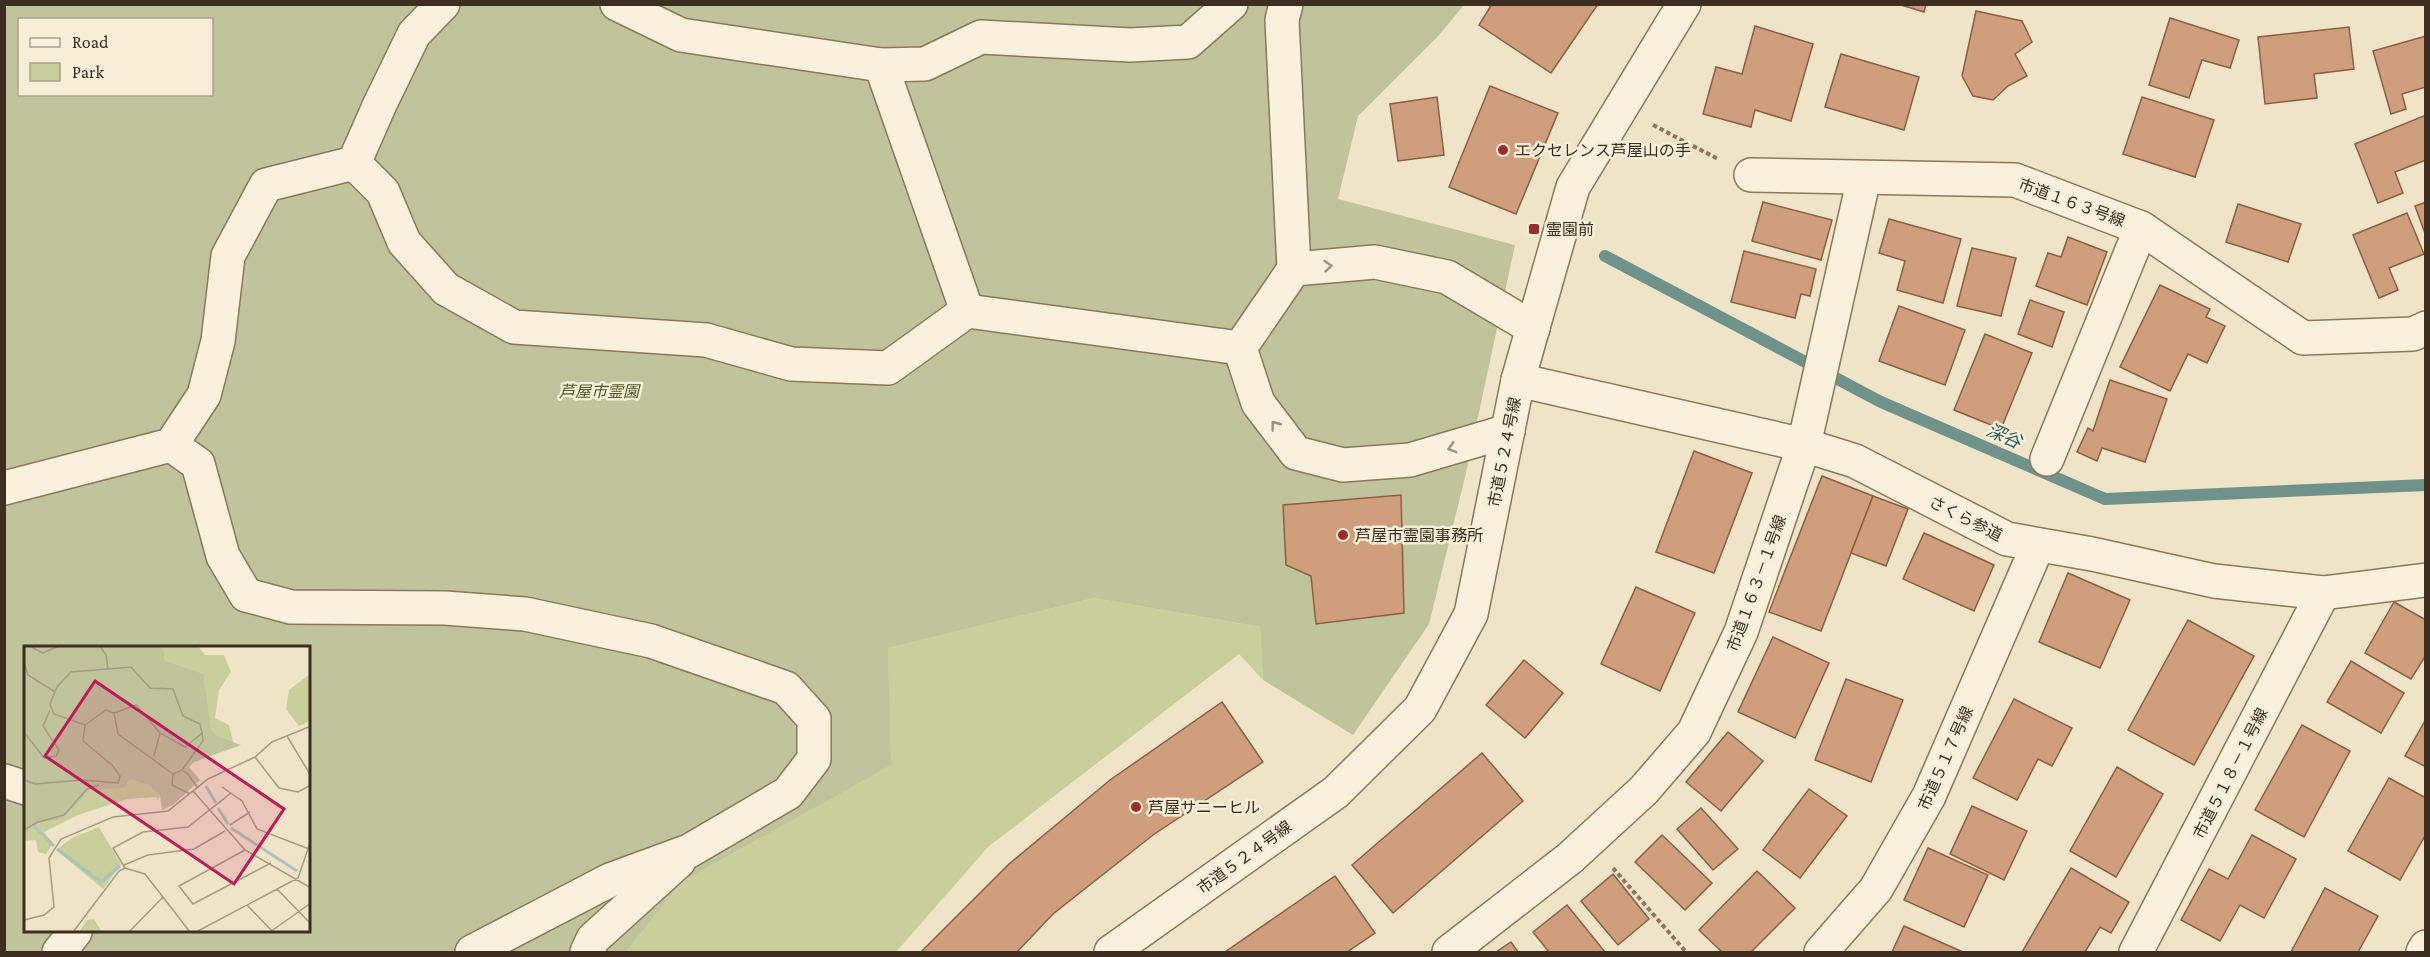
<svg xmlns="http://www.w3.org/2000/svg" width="2430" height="957" font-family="'Crimson Pro','Noto Sans JP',serif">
<rect width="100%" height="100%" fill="#f0e4c8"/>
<!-- green -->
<polygon fill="#c9cf9b" points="1094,598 1260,627 1263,680 1239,654 988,847 896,952 626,952 682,882 890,765 888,648"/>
<!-- cemetery -->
<path fill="#bfc49a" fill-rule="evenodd" d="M5 5H1464L1439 35 1358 116 1338 199 1515 245 1465 477 1429 624 1353 735 1263 680 1260 627 1094 598 888 648 891 765 682 882 626 952H5ZM20 20H212V94H20ZM26 648H309V932H26Z"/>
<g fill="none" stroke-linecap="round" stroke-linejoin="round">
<!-- stream -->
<polyline stroke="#6f938a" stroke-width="12" points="1605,256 1881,402 2105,499 2426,485"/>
</g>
<!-- building -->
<g fill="#cf9f7d" stroke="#8d5f41" stroke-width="1.5">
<polygon points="1492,4 1598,4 1551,73 1479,25"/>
<polygon points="1898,4 1926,4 1924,12"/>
<polygon points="1976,11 2022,21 2032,42 2015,54 2027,76 2008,86 1993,100 1973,96 1962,76"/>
<polygon points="2170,18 2239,40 2230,68 2202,60 2189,98 2149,85"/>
<polygon points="1755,26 1813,44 1791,121 1755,110 1751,127 1703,114 1716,67 1742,74"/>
<polygon points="2349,27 2354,69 2314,74 2317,98 2265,104 2258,37"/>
<polygon points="2426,36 2426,87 2402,94 2406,109 2391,114 2373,51"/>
<polygon points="1841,54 1919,77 1904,130 1825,107"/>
<polygon points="1490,86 1558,113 1516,214 1449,187"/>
<polygon points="1437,97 1444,155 1398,161 1390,104"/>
<polygon points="2142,97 2214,120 2195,177 2123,154"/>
<polygon points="2426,115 2426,160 2395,172 2403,193 2378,203 2355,144"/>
<polygon points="1763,202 1832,220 1821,260 1752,241"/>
<polygon points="2426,202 2426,236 2415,206"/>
<polygon points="2238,204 2301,224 2288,262 2226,242"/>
<polygon points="2407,213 2424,254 2389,268 2398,290 2379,298 2353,235"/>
<polygon points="1889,219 1961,239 1943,303 1897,290 1905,261 1879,253"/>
<polygon points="2068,237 2107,252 2087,305 2036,286 2048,253 2061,257"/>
<polygon points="1972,248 2016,258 2001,316 1957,306"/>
<polygon points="1744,251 1816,269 1810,296 1801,294 1795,318 1731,302"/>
<polygon points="2160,285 2210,309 2206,317 2225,326 2207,363 2188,354 2170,391 2120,367"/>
<polygon points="2030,300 2064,312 2052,347 2018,334"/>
<polygon points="1899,306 1965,330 1945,385 1879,361"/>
<polygon points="1985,334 2032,353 2001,429 1954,410"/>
<polygon points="2110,380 2167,399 2145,462 2102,448 2097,461 2077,452 2088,428 2093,431"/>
<polygon points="1694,451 1752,473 1714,573 1656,552"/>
<polygon points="1822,476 1873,496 1821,631 1769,612"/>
<polygon points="1401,495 1404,613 1316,624 1311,576 1286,565 1283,505"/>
<polygon points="1873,496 1908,509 1886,566 1851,553"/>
<polygon points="1924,533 1994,565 1974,611 1903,579"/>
<polygon points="2068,573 2130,600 2100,668 2039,642"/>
<polygon points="1636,587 1695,613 1660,691 1601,664"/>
<polygon points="2394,602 2426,620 2426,655 2411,679 2365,653"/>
<polygon points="2188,620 2254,656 2194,765 2128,730"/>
<polygon points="1773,637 1829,663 1795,738 1738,712"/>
<polygon points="1524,660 1563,693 1525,738 1486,705"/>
<polygon points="2351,661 2404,693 2381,733 2327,702"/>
<polygon points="1846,679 1903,700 1871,782 1815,760"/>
<polygon points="2014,699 2072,728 2052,766 2038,759 2017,800 1973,778"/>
<polygon points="1222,702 1263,762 1153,835 1053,914 1017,952 921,952 1009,864 1110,780"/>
<polygon points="2426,719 2426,767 2405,756"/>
<polygon points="2302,725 2350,751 2304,837 2255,810"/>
<polygon points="1728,732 1763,761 1721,811 1686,782"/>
<polygon points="1482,753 1523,801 1393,913 1352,865"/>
<polygon points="2117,767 2163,794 2116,877 2070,851"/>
<polygon points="2389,778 2426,798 2426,834 2400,880 2348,851"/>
<polygon points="1809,789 1847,816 1800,878 1763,850"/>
<polygon points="1972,806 2027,831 2004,880 1950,854"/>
<polygon points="1701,808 1738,849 1713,870 1677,829"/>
<polygon points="1662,835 1712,883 1685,910 1635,862"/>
<polygon points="2252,835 2296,859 2264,918 2240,905 2220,941 2181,920 2209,869 2228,879"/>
<polygon points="1928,848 1988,875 1964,927 1904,900"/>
<polygon points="2071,868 2129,902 2111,933 2100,927 2085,952 2022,952"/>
<polygon points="1757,871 1795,908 1751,952 1722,952 1699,930"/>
<polygon points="1613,874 1649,919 1618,945 1581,901"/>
<polygon points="1335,876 1375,933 1347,952 1225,952"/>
<polygon points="2325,888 2378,916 2358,952 2291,952"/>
<polygon points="1567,905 1605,952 1549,952 1533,932"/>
<polygon points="1904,926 1963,952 1892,952"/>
<polygon points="1511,942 1518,952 1496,952"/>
</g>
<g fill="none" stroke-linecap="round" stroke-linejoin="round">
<defs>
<g id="minor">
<polyline points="617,4 681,35 881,65 925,64 981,37 1130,45 1188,42 1231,4"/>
<polyline points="1286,4 1282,20 1294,269"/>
<polyline points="881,65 967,311"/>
<polyline points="354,163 380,104 414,34 443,4"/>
<polyline points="1751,175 2015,180 2141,228 2303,338 2413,334 2426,328"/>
<polyline points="1518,380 1804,445 1855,461 2007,539 2092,554 2214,581 2323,593 2426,580"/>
<polyline points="1508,431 1410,460 1343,465 1296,453 1258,403 1240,348 1294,269 1375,262 1447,277 1533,328"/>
<polyline points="171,445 198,464 223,556 246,595 291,607 445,608 525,614 651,641 786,688 814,719 814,759 788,793 689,851 610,880 472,952"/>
<polyline points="2047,459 2141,228"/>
<polyline points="4,488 171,445 204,395 218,341 228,256 266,185 354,163 383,192 404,242 446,289 514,327 706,340 791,364 888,368 967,311 1240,348"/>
<polyline points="4,781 26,788"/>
<polyline points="59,952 75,932"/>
<polyline points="587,952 593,939 679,861"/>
<polyline points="1111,952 1336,792 1420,709 1471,614 1518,380 1573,187 1684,4"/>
<polyline points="1449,952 1570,858 1644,790 1694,732 1741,632 1804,445 1864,178"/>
<polyline points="1821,952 1876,889 1929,796 2038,545"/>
<polyline points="2136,952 2323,593"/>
<polyline points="2423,952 2426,947"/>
</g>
</defs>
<!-- minor casing -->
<use href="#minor" stroke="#8d765c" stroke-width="36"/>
<!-- path -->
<g stroke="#8d765c" stroke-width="4" stroke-dasharray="4.5 3" stroke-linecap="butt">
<polyline points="1653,125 1718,159"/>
<polyline points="1613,868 1686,952"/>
</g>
<!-- minor -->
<use href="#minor" stroke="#faf1dc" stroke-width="33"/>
</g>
<!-- one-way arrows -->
<defs><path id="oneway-chevron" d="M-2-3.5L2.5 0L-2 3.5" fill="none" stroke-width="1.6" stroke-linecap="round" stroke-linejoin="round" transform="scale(1.5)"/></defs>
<g stroke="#9c907e">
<use href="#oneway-chevron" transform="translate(1328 266) rotate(-5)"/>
<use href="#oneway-chevron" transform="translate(1275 425) rotate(-127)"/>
<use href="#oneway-chevron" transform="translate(1452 448) rotate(163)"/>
</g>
<!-- markers -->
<g fill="#9e2a2b" stroke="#f7eed8" stroke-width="2">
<circle cx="1503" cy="150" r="6"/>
<rect x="1528" y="223" width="12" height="12" rx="3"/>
<circle cx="1343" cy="535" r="6"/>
<circle cx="1136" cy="807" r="6"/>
</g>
<g text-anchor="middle" stroke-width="5" stroke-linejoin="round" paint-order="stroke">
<!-- poi labels -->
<g font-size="16" fill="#3d2e20" stroke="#f7eed8" text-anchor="start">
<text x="1515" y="156">エクセレンス芦屋山の手</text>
<text x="1546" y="235">霊園前</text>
<text x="1355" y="541">芦屋市霊園事務所</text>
<text x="1148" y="813">芦屋サニーヒル</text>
</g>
<!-- street labels -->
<g font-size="16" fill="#3d2e20" stroke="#f7eed8">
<text transform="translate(2072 202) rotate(20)" y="6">市道１６３号線</text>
<text transform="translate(1504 452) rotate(-79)" y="6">市道５２４号線</text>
<text transform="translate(1966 518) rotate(27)" y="6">さくら参道</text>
<text transform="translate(1756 583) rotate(-70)" y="6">市道１６３－１号線</text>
<text transform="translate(1945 758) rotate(-66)" y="6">市道５１７号線</text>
<text transform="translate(2230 773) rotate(-63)" y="6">市道５１８－１号線</text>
<text transform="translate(1244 857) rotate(-36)" y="6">市道５２４号線</text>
</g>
<!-- park labels -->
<g font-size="16" font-style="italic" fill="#4d5a26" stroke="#f7eed8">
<text x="599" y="397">芦屋市霊園</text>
</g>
<!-- water labels -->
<g font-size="18" font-style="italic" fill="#2f5d5a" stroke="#f7eed8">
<text transform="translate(2004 436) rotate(24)" y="6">深谷</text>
</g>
</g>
<!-- overview -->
<g transform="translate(24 646)">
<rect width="286" height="286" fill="#f0e4c8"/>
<path d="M125 0H174L181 9H200L207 26 195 44 191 72 205 79 209 96 194 98 131 27ZM286 28V75L275 80 262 63 265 44ZM106 132 125 139 136 150 133 155V151L103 153 54 169 20 186 29 197 22 208 14 206 12 194 0 195V187L11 178 39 173 67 143ZM75 181 97 218 79 243 32 204 48 192ZM70 273 78 286H55L63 274Z" fill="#c9cf9b"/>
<path d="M0 0H138L141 15 179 28 187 83 193 90 217 99 170 116 165 121 176 134 149 159 138 164 136 150 125 139 106 133 100 142 67 143 39 173 11 178 0 187Z" fill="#bfc49a"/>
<path fill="none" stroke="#a9c4bc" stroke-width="3" d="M182 140 192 157M194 162 204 178M10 180 30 200M207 182 273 225M33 203 77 236 96 220"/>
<path fill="none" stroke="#a89b85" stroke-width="1.5" d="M5 0 19 7 35 0M76 0 82 9 84 24M0 17 4 29 31 46M90 67 112 59 136 87 161 101 178 87 176 78 159 70 149 43 126 42 107 21 47 26 33 41 26 58 30 68 61 79 82 64 90 67 94 88 149 128M0 86 20 112 32 110 35 104 19 80 26 64M263 90 287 130M130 110 136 87M231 111 255 142 274 146 287 139M158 124 179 95 178 87M0 134 11 138 58 134 94 137 96 130 88 119 59 95 61 79M198 141 218 155 233 183 285 203M169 145 221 204 287 242M166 148 148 139 149 128 158 124 164 128 173 141M206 179 226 166M0 184 14 176 40 169 63 143 75 139M221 204 155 240 169 258 247 217M100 219 124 209 170 203 201 185M101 222 89 202 119 186 164 181 207 147M101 222 121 228 166 286M253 243 287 278M223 259 249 286M0 274 20 269 30 261 25 212 37 193 89 171 144 165 184 133 231 111 248 96 287 80M49 286 95 225 101 222M105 286 139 251M172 286 274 232 287 194M246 286 287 257"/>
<path fill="#c2185b" fill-opacity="0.15" stroke="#c2185b" stroke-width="3" d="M71 35 260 163 210 238 21 110Z"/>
<rect width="286" height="286" fill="none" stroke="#3d2e20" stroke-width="3"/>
</g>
<!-- border -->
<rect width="2430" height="957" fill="none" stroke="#3d2e20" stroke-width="12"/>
<!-- legend -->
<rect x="18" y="18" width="195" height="78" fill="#f7eed8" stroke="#ada18e" stroke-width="1.5"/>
<rect x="30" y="38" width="30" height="9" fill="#faf1dc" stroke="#ada18e" stroke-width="1.5"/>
<text x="72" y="48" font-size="18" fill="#3d2e20">Road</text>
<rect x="30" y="63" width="30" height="18" fill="#c9cf9b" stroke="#ada18e" stroke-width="1.5"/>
<text x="72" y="78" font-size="18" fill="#3d2e20">Park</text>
</svg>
